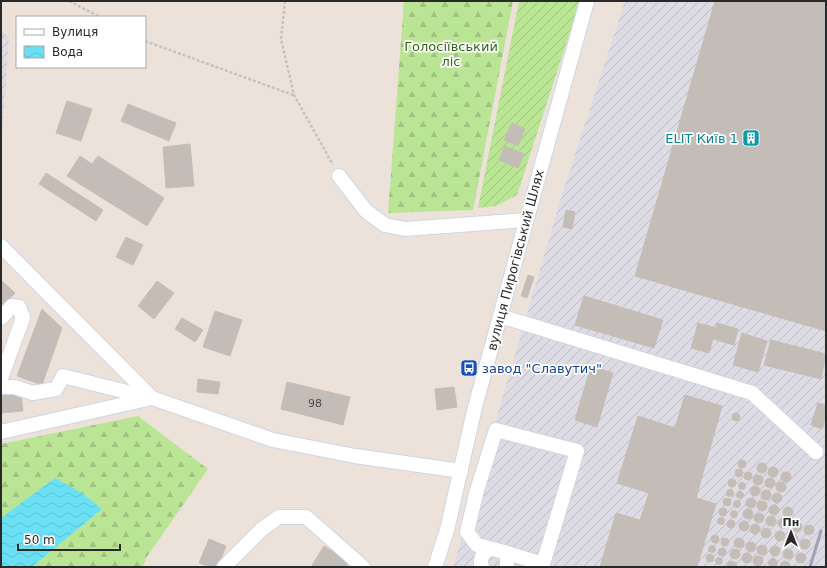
<svg xmlns="http://www.w3.org/2000/svg" width="827" height="568" font-family="'DejaVu Sans',sans-serif">
<defs>
<pattern id="industrial-furrows" width="10" height="10" patternUnits="userSpaceOnUse"><rect width="10" height="10" fill="#dddbe4"/><path d="M-1 1l2-2M0 10L10 0M9 11l2-2" fill="none" stroke="#bebcc4"/></pattern>
<pattern id="forest-firs" width="22" height="20" patternUnits="userSpaceOnUse"><rect width="22" height="20" fill="#bae594"/><path d="M5 1l3.5 6h-7zM16 11l3.5 6h-7z" fill="#a0c480"/></pattern>
<pattern id="garden-furrows" width="10" height="10" patternUnits="userSpaceOnUse"><rect width="10" height="10" fill="#bae594"/><path d="M-1 1l2-2M0 10L10 0M9 11l2-2" fill="none" stroke="#a0c480"/></pattern>
<pattern id="water-waves" width="16" height="10" patternUnits="userSpaceOnUse"><rect width="16" height="10" fill="#69e0f3"/><path d="M0 5q4-4 8 0t8 0" fill="none" stroke="#5bc0d0"/></pattern>
</defs>
<rect width="100%" height="100%" fill="#ece2da"/>
<!-- industrial -->
<g fill="url(#industrial-furrows)">
<polygon points="625,1 826,1 826,567 453,567 561,198"/>
<polygon points="1,30 9,38 1,151"/>
</g>
<!-- forest -->
<g fill="url(#forest-firs)">
<polygon points="404,1 513,1 473,210 388,213"/>
<polygon points="138,416 208,469 146,558 143,567 32,567 102,509 55,478 1,518 1,444"/>
</g>
<!-- garden -->
<polygon fill="url(#garden-furrows)" points="519,1 580,1 517,195 496,206 478,208"/>
<!-- water -->
<polygon fill="url(#water-waves)" points="55,478 82,493 102,509 32,567 1,567 1,518"/>
<!-- building -->
<g fill="#c4bcb7" stroke="#c7beb4">
<polygon points="715,1 826,1 826,331 635,276"/>
<polygon points="67,101 92,109 81,141 56,133"/>
<polygon points="128,104 176,123 169,141 121,121"/>
<polygon points="512,123 525,129 518,146 504,140"/>
<polygon points="190,144 194,186 166,188 163,147"/>
<polygon points="505,146 524,154 518,168 499,160"/>
<polygon points="80,156 92,164 98,156 164,198 147,226 67,176"/>
<polygon points="46,173 103,210 96,221 39,184"/>
<polygon points="566,210 575,212 572,229 563,227"/>
<polygon points="126,237 143,245 133,265 116,257"/>
<polygon points="528,275 534,277 527,298 521,296"/>
<polygon points="1,280 15,293 1,308"/>
<polygon points="157,281 174,293 154,319 138,306"/>
<polygon points="584,296 663,320 654,348 575,325"/>
<polygon points="42,309 62,328 42,385 17,376"/>
<polygon points="215,311 242,320 230,356 203,347"/>
<polygon points="182,318 203,330 195,342 175,329"/>
<polygon points="698,323 716,328 717,323 738,329 734,345 713,339 709,353 691,348"/>
<polygon points="742,333 767,341 758,372 733,365"/>
<polygon points="771,340 826,354 821,379 764,365"/>
<polygon points="591,366 613,373 597,427 575,420"/>
<polygon points="198,379 220,382 218,394 197,392"/>
<polygon points="287,382 350,397 343,425 281,409"/>
<polygon points="454,387 457,407 437,410 435,389"/>
<polygon points="21,394 23,411 1,413 1,396"/>
<polygon points="685,395 722,406 696,498 716,504 697,567 600,567 616,513 640,520 649,493 617,483 638,416 675,428"/>
<polygon points="818,403 826,405 826,417 822,429 811,425"/>
<circle cx="736" cy="417" r="4"/>
<circle cx="742" cy="464" r="4"/>
<circle cx="762" cy="468" r="5"/>
<circle cx="773" cy="472" r="5"/>
<circle cx="739" cy="473" r="4"/>
<circle cx="786" cy="477" r="5"/>
<circle cx="748" cy="476" r="4"/>
<circle cx="758" cy="480" r="5"/>
<circle cx="770" cy="483" r="5"/>
<circle cx="732" cy="483" r="4"/>
<circle cx="781" cy="487" r="5"/>
<circle cx="742" cy="486" r="3.5"/>
<circle cx="755" cy="491" r="5"/>
<circle cx="730" cy="493" r="3.5"/>
<circle cx="766" cy="495" r="5"/>
<circle cx="740" cy="495" r="3.5"/>
<circle cx="777" cy="498" r="5"/>
<circle cx="751" cy="503" r="5"/>
<circle cx="727" cy="502" r="4"/>
<circle cx="737" cy="504" r="3.5"/>
<circle cx="762" cy="506" r="5"/>
<circle cx="774" cy="510" r="5"/>
<circle cx="788" cy="512" r="5"/>
<circle cx="723" cy="512" r="4"/>
<circle cx="748" cy="514" r="5"/>
<circle cx="734" cy="514" r="3.5"/>
<circle cx="759" cy="518" r="5"/>
<circle cx="771" cy="521" r="5"/>
<circle cx="721" cy="521" r="3.5"/>
<circle cx="783" cy="523" r="5"/>
<circle cx="731" cy="524" r="4"/>
<circle cx="744" cy="526" r="5"/>
<circle cx="797" cy="527" r="5"/>
<circle cx="755" cy="529" r="5"/>
<circle cx="809" cy="530" r="5"/>
<circle cx="766" cy="533" r="5"/>
<circle cx="780" cy="536" r="5"/>
<circle cx="793" cy="539" r="5"/>
<circle cx="715" cy="539" r="4"/>
<circle cx="739" cy="543" r="5"/>
<circle cx="725" cy="542" r="4"/>
<circle cx="805" cy="544" r="5"/>
<polygon points="209,539 226,546 218,567 210,567 199,563"/>
<circle cx="751" cy="547" r="5"/>
<circle cx="762" cy="550" r="5"/>
<circle cx="712" cy="549" r="3.5"/>
<circle cx="775" cy="551" r="5"/>
<polygon points="324,546 349,561 346,567 311,567"/>
<circle cx="722" cy="552" r="4"/>
<circle cx="788" cy="554" r="5"/>
<circle cx="735" cy="554" r="5"/>
<circle cx="747" cy="558" r="5"/>
<circle cx="801" cy="558" r="5"/>
<circle cx="710" cy="558" r="4"/>
<circle cx="758" cy="561" r="5"/>
<circle cx="719" cy="561" r="3.5"/>
<circle cx="773" cy="563" r="4.5"/>
<polygon points="731,561 736,563 737,567 727,567 728,562"/>
<polygon points="785,561 789,563 790,567 780,567 781,563"/>
</g>
<g fill="none" stroke-linecap="round" stroke-linejoin="round">
<defs>
<g id="minor">
<polyline points="339,176 366,211 385,225 405,229 526,220"/>
<polyline points="1,246 152,398"/>
<polyline points="500,316 752,393 816,452"/>
<polyline points="1,318 12,306 19,307 23,318 1,378"/>
<polyline points="1,387 14,387 33,393 56,389 63,376 147,397"/>
<polyline points="1,432 152,398 273,440 355,456 461,471"/>
<polyline points="504,552 543,564 577,451 496,430 477,490 467,532 477,545 504,552 507,556 507,567"/>
<polyline points="224,567 262,529 279,517 306,517 363,567"/>
<polyline points="435,567 447,530 475,407 587,1"/>
<path d="M482 567C479 559 483 551 491 549"/>
</g>
</defs>
<!-- minor casing -->
<use href="#minor" stroke="#cfd6e3" stroke-width="16"/>
<!-- path -->
<g stroke="#c3c3c3" stroke-width="2.5" stroke-dasharray="3 2" stroke-linecap="butt">
<polyline points="69,1 100,17"/>
<polyline points="285,1 281,39 294,95 333,165"/>
<polyline points="145,41 293,95"/>
</g>
<!-- minor -->
<use href="#minor" stroke="#fff" stroke-width="14"/>
<!-- rail -->
<polyline stroke="#9da3b4" stroke-width="3" points="810,567 821,531"/>
</g>
<!-- icons -->
<defs>
<symbol id="building-square" viewBox="-11 -11 22 22"><rect x="-9" y="-9" width="18" height="18" rx="4" fill="#0f9aa8" stroke="#fff"/><path d="M-4-6H4V6H1V3H-1V6H-4ZM-2.5-4.3h1.7v1.8h-1.7ZM.8-4.3h1.7v1.8H.8ZM-2.5-1h1.7V.8h-1.7ZM.8-1h1.7V.8H.8Z" fill="#fff"/></symbol>
<symbol id="bus-square" viewBox="-11 -11 22 22"><rect x="-9" y="-9" width="18" height="18" rx="4" fill="#1a4fb4" stroke="#fff"/><path d="M-5-6H5V4H4V6H2V4H-2V6H-4V4H-5ZM-3.5-4V0h7V-4ZM-3.5 1.2v1.5H-2V1.2ZM2 1.2v1.5H3.5V1.2Z" fill="#fff"/></symbol>
</defs>
<g fill-rule="evenodd">
<use href="#building-square" x="741" y="128" width="20" height="20"/>
<use href="#bus-square" x="459" y="358" width="20" height="20"/>
</g>
<g text-anchor="middle" stroke-width="3.5" stroke-linejoin="round" paint-order="stroke">
<!-- number labels -->
<g font-size="11" fill="#504e4c">
<text x="315" y="407">98</text>
</g>
<!-- park labels -->
<g font-size="13" fill="#326817" stroke="#fff">
<text x="451" y="51">Голосіївський<tspan x="451" dy="15">ліс</tspan></text>
</g>
<!-- culture labels -->
<g font-size="13" fill="#0d838f" stroke="#fff" text-anchor="end">
<text x="738" y="143">ELIT Київ 1</text>
</g>
<!-- street labels -->
<g font-size="13" fill="#292929" stroke="#fff">
<text transform="translate(515 260) rotate(-75)" y="5">вулиця Пирогівський Шлях</text>
</g>
<!-- transit labels -->
<g font-size="13" fill="#164399" stroke="#fff" text-anchor="start">
<text x="482" y="373">завод "Славутич"</text>
</g>
</g>
<!-- border -->
<rect width="827" height="568" fill="none" stroke="#292929" stroke-width="4"/>
<!-- legend -->
<rect x="16" y="16" width="130" height="52" fill="#ffffff" stroke="#a9a9a9"/>
<rect x="24" y="29" width="20" height="6" fill="#ffffff" stroke="#a9a9a9"/>
<text x="52" y="36" font-size="12" fill="#292929">Вулиця</text>
<rect x="24" y="46" width="20" height="12" fill="url(#water-waves)" stroke="#a9a9a9"/>
<text x="52" y="56" font-size="12" fill="#292929">Вода</text>
<!-- north arrow -->
<g transform="translate(791 532)" stroke="#ffffff" stroke-width="3" paint-order="stroke">
<path d="M0-3L7 15L0 10L-7 15Z" fill="#292929"/>
<text y="-6" font-size="11" font-weight="bold" text-anchor="middle" fill="#292929">Пн</text>
</g>
<!-- scale -->
<path d="M18 544v6h102v-6" fill="none" stroke="#292929" stroke-width="2"/>
<text x="24" y="544" font-size="12" fill="#292929" stroke="#ffffff" stroke-width="3" paint-order="stroke">50 m</text>
</svg>
